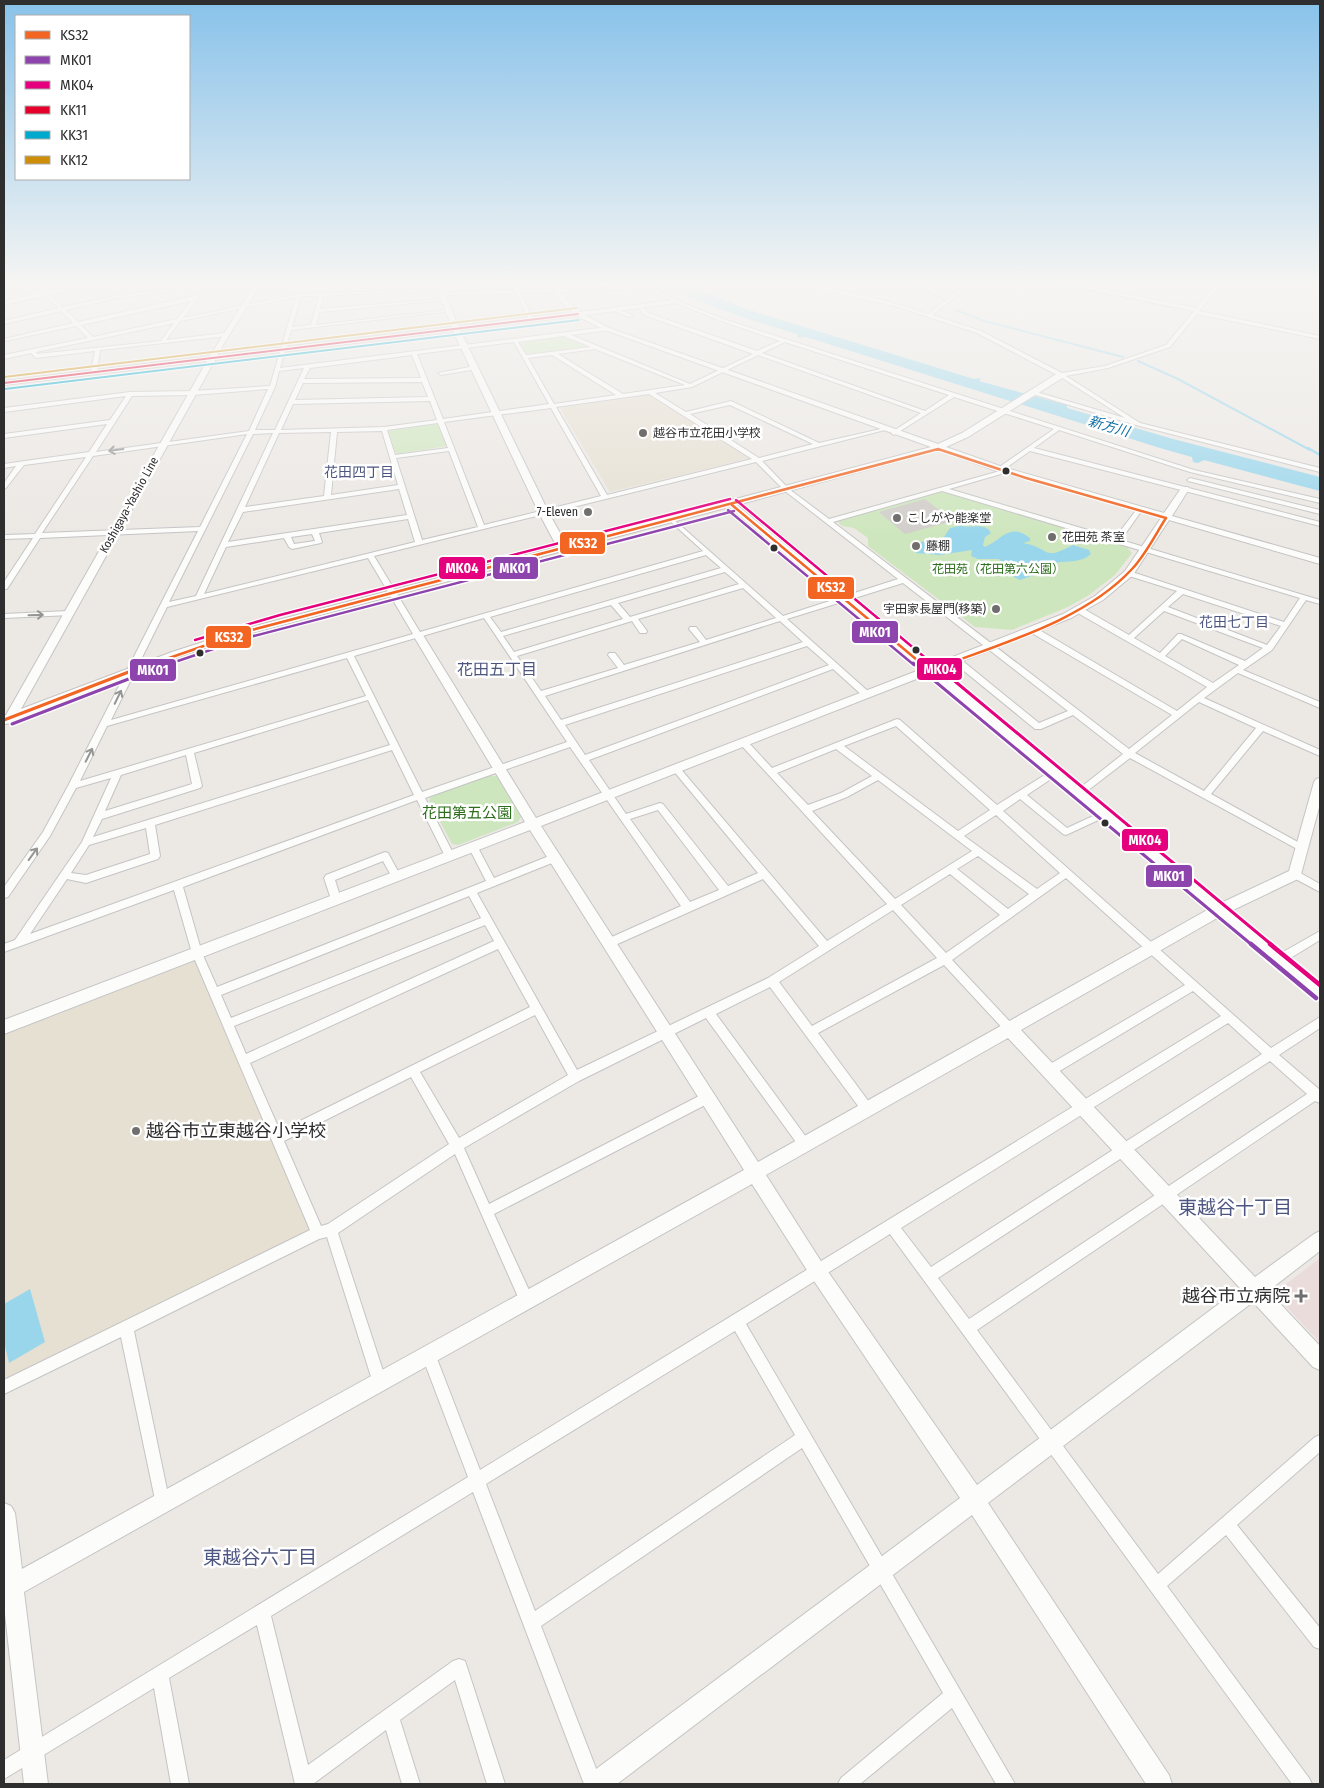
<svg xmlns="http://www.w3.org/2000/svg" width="1324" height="1788" font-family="'Fira Sans Condensed','Noto Sans JP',sans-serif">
<rect width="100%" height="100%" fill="#ece8e4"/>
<!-- education -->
<g fill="#e6e0d3">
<polygon points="650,395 751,458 610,492 560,408"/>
<polygon points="195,956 312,1232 4,1379 4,1030"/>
</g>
<!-- medical -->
<polygon fill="#e9dcdb" points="1320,1258 1320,1342 1283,1303 1280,1289"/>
<!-- green -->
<g fill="#cee6be">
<polygon points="464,284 514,284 517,291 464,293"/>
<polygon points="561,336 588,347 530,355 527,354 520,343"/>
<polygon points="439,424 447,446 399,454 396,453 388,431"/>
<polygon points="943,491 1127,547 1132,553 1115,575 1089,595 1068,607 1012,630 975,627 868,546 868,538 854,528 842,526 837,521"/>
<polygon points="489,776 497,776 521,817 518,822 458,845 452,844 429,801 431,796"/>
</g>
<!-- water -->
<g fill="#99d6ec">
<path d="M663 284H687L746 309 974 379 981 378 979 381 1063 404 1067 405V408L1173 439 1320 477V491L1204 460 1198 463 1193 462 1192 457 1160 448 806 337 796 338 799 335C752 320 706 307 663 284Z"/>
<path d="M963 525 962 526C971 528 980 524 988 529L991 533 985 537 983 545 985 547C1002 540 1009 522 1030 538V541L1023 543C1052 548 1041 562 1073 545L1089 550 1091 554C1077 566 1062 558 1046 566L1048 567 1040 573 1020 580 1014 577 999 559H978L971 556 972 550 940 555 916 553 920 542 942 540 950 528Z"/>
<polygon points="30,1289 45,1342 9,1363 4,1342 4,1304"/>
</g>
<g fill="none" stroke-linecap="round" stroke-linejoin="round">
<!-- stream-far1 -->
<g stroke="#99d6ec" stroke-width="2">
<polyline points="920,284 930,293 943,299"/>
<polyline points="1064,285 1082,289"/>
<polyline points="1086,290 1137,300"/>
<polyline points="1143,301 1172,307"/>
<polyline points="1178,308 1188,310"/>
<polyline points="956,310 984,321 1123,357"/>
<polyline points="1138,361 1178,379 1310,450"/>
</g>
<!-- stream -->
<polyline stroke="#99d6ec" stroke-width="2.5" points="1308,448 1320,455"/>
</g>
<!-- building -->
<polygon fill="#d1cecb" points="925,499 953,521 905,534 879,512"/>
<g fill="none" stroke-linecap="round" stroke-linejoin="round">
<defs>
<g id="street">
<polygon points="18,284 24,284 40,296 36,297"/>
<path d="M200 284 260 285 258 286 203 287 117 298 66 310 78 322 199 295 198 298 183 318 299 294 440 289 444 293 515 290 512 284H516L519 290 644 287 640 284H646L678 301 726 320 1194 470 1320 499V503L1190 472 1059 430 1034 448 1320 522V526L1030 451 1003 470H1008V472L949 489 1115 538 1137 509H1141L1142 510 1121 540 1320 600V604L1306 600 1272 650 1243 670 1320 702V708L1238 673 1204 698 1320 750V756L1263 731 1211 794 1305 846 1307 848 1305 850H1299L1130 758 1082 795H1076L1074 793 1076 791 1123 754 1073 715 1041 729H1035L953 662V658H959L1039 723 1068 711 903 583 787 619 870 693V697H864L833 669 589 760 626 814 660 803 663 804 728 886 758 873 672 769 673 767H679L827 941 887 904 741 745 740 743 741 741H747L772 768 897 719 900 720 997 805 1051 771H1057L1058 773 1057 775 1027 795 1067 828 1104 811 1109 814 1107 816 1066 835 1063 834 1020 799 1003 811 1271 1048 1320 1017V1028L1279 1055 1320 1090V1103L1315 1101 977 1330 1158 1574 1315 1437 1320 1435V1452L1237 1525 1320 1628V1649L1314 1647 1226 1535 1167 1586 1309 1778 1312 1784H1292L890 1234 746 1324 1015 1784H996L952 1708 860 1784H838L841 1778 943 1693 802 1448 541 1626 602 1784H584L473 1492 271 1616 308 1765 453 1661 459 1659 465 1661 467 1667 505 1784H487L455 1680 400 1720 420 1784H402L386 1730 313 1784H295L257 1625 169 1678 189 1784H171L154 1688 4 1779V1760L468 1477 422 1356 424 1351 429 1349 434 1351 480 1470 1221 1016 1193 991 1053 1075 1049 1076 1045 1075 1043 1071 1045 1067 1185 985 1066 878 952 960 1014 1026 1016 1029 1014 1032 1010 1034 1006 1032 944 965 818 1033 872 1106 874 1110 872 1114 868 1115 864 1114 770 987 716 1014 809 1141 811 1145 809 1149 805 1151 801 1149 706 1018 579 1081 464 1148 489 1204 703 1094 707 1093 711 1094 713 1098 711 1102 494 1214 534 1301 532 1306 527 1308 522 1306 455 1154 338 1233 387 1383 385 1388 380 1390 375 1388 373 1383 327 1237 319 1239 134 1331 170 1504 167 1509 162 1512 157 1509 121 1337 4 1394V1380L310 1230 192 953 174 890 4 952V944L15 940 82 842 111 778 76 788 50 836 8 897 4 898V887L43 832 68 786 198 531 40 538 7 589H4V582L33 538 4 539V535L35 534 86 457 24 465 6 488 4 489V483L16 466 4 468V464L89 452 107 424 4 438V434L110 420 126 396 4 412V408L130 392 193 391 270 386 296 297 180 321 166 340 225 333 227 336 100 350 97 372 94 374 91 372 95 351 36 358 31 353 4 359V355L88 338 76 326 4 341V339L73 323 61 311 4 324V321L59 308 45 295 47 293 63 307 117 296ZM648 289C690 311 735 326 780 341L757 351 648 313 640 305 638 306 644 315 753 354 690 384 571 335 609 330 607 327 280 368 291 330 450 311 448 310 316 325 319 312 446 300 444 299 320 309 323 297H331V295L438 291 442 295 516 293 529 319 531 320 533 319 521 293ZM301 296H319L311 325 292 327ZM191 301 177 319 93 337 81 325ZM174 323 161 341 37 354 36 352ZM564 336 591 347 526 355 518 342ZM514 342 549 404 443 419 417 354ZM785 342 949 395 925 411 762 353ZM595 349 685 385 623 394 558 354ZM412 355 421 378 304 379 310 368ZM552 355 616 395 554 404 528 358ZM758 355 921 413 892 432V434L894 435 954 397 1054 429 998 468 997 469 1000 471 829 519 789 489 762 461 885 430V428L819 443 731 401 686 412 655 393 692 387ZM304 368 275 430H255L275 387 279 371ZM422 382 428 397 295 400 303 383ZM268 389 249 431 96 452 132 396 193 395ZM649 394 752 459 607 495 556 407ZM430 401 437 420 384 427 281 430 293 404ZM730 405 813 444 759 458 690 414ZM551 408 601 496 484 525 444 422ZM438 423 448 448 395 455 387 430ZM382 431 398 485 331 495 337 432ZM331 432 324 496 245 507 279 433ZM273 433 196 596 169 602 253 434ZM247 434 200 527 42 533 93 456ZM449 451 478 527 422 540 396 458ZM756 462 785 491 898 579 783 616 672 518 670 519V521L703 551 420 632 374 556ZM399 489 407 515 228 542 243 512ZM942 491 1300 598 1284 622 1129 571 1125 573 1126 575 1177 591 1129 635 1082 608H1076V612L1207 687 1177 711 1036 628H1030V632L1172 715 1129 749 833 522ZM408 519 415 542 204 594 226 547 284 538 289 547 292 549 321 543 322 542 319 533ZM312 534 315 541 294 544 291 537ZM706 555 721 568 501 632 490 617ZM368 558 413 634 111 720 167 607ZM725 572 739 584 630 617 618 603ZM743 588 776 618 706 640 696 627H690L689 629 700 642 624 665 615 653H609L608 655 618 668 541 691 517 656 632 621 640 633H646L647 631 638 619ZM1183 594 1281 626 1267 645 1168 607ZM611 605 623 619 514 652 503 636ZM1164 611 1263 648 1245 661 1181 634H1178L1160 653 1134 638ZM484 618 567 742 422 792 354 656ZM780 621 803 642 561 720 545 696ZM1182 639 1239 665 1213 683 1165 656ZM807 646 829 665 585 755 565 725ZM347 658 366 696 80 781 107 726ZM368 700 390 745 93 837 102 819 200 788 202 786 194 753ZM1199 702 1256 728 1204 791 1135 753ZM896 726 990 810 958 831 844 746ZM570 747 681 906 605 940 604 943 605 946H613L763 879 819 946 768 978 577 1070 477 893 557 861 559 858 554 854 494 878 476 844 473 842 468 846 486 881 217 987 202 953 183 887 417 800 446 858H452L454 855 425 798ZM836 749 872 776 841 793 808 805 777 773ZM392 750 414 795 30 934 67 879 86 883 158 859 160 856 155 825ZM186 755 192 784 105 811 121 775ZM878 780 972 851 895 899 812 811 847 797ZM658 810 719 890 690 902 630 819ZM996 815 1060 873 1037 889 964 836ZM146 828 150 854 86 875 71 873 89 845ZM978 856 1029 894 1008 909 957 869ZM950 874 1000 915 946 953 901 905ZM469 896 481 918 231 1018 221 995ZM893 910 937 958 812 1026 779 982ZM485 925 494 941 246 1054 234 1026ZM498 949 530 1007 280 1131 250 1063ZM535 1015 568 1075 459 1138 420 1072ZM1228 1023 1262 1054 931 1267 901 1228ZM1270 1061 1307 1094 969 1319 938 1278ZM411 1077 449 1144 328 1224 321 1226 284 1141ZM735 1331 795 1435 535 1611 486 1484Z"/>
<path d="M777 284C827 284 880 298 928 314L967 284H972L932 315 981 331 1062 373 1105 366 1166 345 1194 311 1064 284H1075L1196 308 1216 284H1221L1199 311 1320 336V339L1197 314 1170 347 1108 368 1066 376 1140 423 1320 468V472L1136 425 1029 393V391H1033L1125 418 1059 376 977 333 898 307 833 292Z"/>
<polygon points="615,308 632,315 632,316 628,317 613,310"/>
<polygon points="475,366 478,368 477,369 441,375 438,373"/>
<polygon points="1190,478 1320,510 1320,514 1188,481 1187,480"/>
<polygon points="68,611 72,613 71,615 4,618 4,614"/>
<polygon points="385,852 388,853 399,873 401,876 399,879 393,879 383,861 335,880 341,899 340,902 332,902 324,878 326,875"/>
<polygon points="1295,870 1320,884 1320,892 1292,877 1290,874"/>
<polygon points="1320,931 1320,940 1284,962 1280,963 1276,962 1275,959 1276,956"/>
</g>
<g id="secondary">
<polygon points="82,284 95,284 4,305 4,301"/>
<path d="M255 284H261L217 355 452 327 439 294 442 292 445 294 458 326 572 312 560 301 550 284H556L565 298 580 312 676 300 678 301V303L585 315 609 328 938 444 962 433 1058 373H1064V377L968 437 946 447 1003 467 1164 513 1182 487H1188L1189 489 1172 516 1320 558V564L1169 520 1133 575 1103 600 1071 618 939 670 1221 903 1289 871 1314 782 1316 779 1320 778V804L1300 878 1231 911 1320 984V999L1315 997 1219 917 1021 1030 1255 1277 1314 1234 1320 1231V1251L1268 1291 1320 1346V1370L1313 1367 1253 1302 988 1503 1169 1775 1172 1784H1146L972 1515 617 1784H585L588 1775 960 1498 812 1278 752 1184 24 1592 48 1784H24L4 1605V1503L11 1506 15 1513 22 1569 744 1170 530 830 4 1034V1020L525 822 413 635 414 633 418 632 423 635 536 818 922 669 729 507 248 634 180 656 15 720 13 723 4 724V716L6 715 207 361 4 385V381L210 356ZM577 316 605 330 931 447 566 544 549 513 460 330ZM453 331 539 513 557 547 240 630 172 652 21 709 215 360ZM939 450 997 471 1161 518 1125 571 1095 596 1063 614 932 665 737 505ZM929 674 1209 909 758 1162 541 826ZM1008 1038 1240 1288 977 1485 824 1266 766 1175Z"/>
</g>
</defs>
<!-- street casing -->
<use href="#street" stroke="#c5c4c5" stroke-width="2"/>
<!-- secondary casing -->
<use href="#secondary" stroke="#c5c4c5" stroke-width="2"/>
<!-- street -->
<use href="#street" fill="#fcfcfb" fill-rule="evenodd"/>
<!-- secondary -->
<use href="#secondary" fill="#fcfcfb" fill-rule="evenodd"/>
<defs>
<polyline id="bus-1-far2" points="936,450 940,450"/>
<g id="bus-1-far1">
<polyline points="732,505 923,665"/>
<polyline points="149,665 244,632 938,449 1026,478 1166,518"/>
<path d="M945 665C1006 642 1086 619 1132 569 1146 554 1155 535 1166 518"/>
</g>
<g id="bus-1">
<polyline points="922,663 930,670"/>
<polyline points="930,670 948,663"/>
<polyline points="4,720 152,663"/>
</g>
<g id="bus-2-far2">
<polyline points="728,510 914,665"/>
<polyline points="166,665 246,638 734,511"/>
</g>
<g id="bus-2-far1">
<polyline points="913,663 1252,945"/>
<polyline points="12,724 170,663"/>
</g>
<polyline id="bus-2" points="1251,944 1316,998"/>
<g id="bus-3-far2">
<polyline points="736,500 934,665"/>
<polyline points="195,640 280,615 730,499"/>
</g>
<polyline id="bus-3-far1" points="933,663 1272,945"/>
<polyline id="bus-3" points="1270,944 1320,985"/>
<polyline id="bus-4" points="4,383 578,314"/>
<polyline id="bus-5" points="5,389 579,320"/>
<polyline id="bus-6" points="4,377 577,308"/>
</defs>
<!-- bus-1-far2 casing -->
<use href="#bus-1-far2" stroke="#fff" stroke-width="4"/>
<!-- bus-1-far1 casing -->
<use href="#bus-1-far1" stroke="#fff" stroke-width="5"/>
<!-- bus-1 casing -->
<use href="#bus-1" stroke="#fff" stroke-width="6"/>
<!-- bus-2-far2 casing -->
<use href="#bus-2-far2" stroke="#fff" stroke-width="5"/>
<!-- bus-2-far1 casing -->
<use href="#bus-2-far1" stroke="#fff" stroke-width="6"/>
<!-- bus-2 casing -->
<use href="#bus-2" stroke="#fff" stroke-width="8"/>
<!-- bus-3-far2 casing -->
<use href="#bus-3-far2" stroke="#fff" stroke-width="5"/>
<!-- bus-3-far1 casing -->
<use href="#bus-3-far1" stroke="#fff" stroke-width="6"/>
<!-- bus-3 casing -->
<use href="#bus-3" stroke="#fff" stroke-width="8"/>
<!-- bus-4 casing -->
<use href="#bus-4" stroke="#fff" stroke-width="4"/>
<!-- bus-5 casing -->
<use href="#bus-5" stroke="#fff" stroke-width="4"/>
<!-- bus-6 casing -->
<use href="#bus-6" stroke="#fff" stroke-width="4"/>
<!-- bus-1-far2 -->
<use href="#bus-1-far2" stroke="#f26522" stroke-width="2"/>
<!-- bus-1-far1 -->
<use href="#bus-1-far1" stroke="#f26522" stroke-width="2.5"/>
<!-- bus-1 -->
<use href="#bus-1" stroke="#f26522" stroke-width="3"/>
<!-- bus-2-far2 -->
<use href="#bus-2-far2" stroke="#8e44ad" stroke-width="2.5"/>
<!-- bus-2-far1 -->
<use href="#bus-2-far1" stroke="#8e44ad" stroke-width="3"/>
<!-- bus-2 -->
<use href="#bus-2" stroke="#8e44ad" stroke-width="4.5"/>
<!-- bus-3-far2 -->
<use href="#bus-3-far2" stroke="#e5007d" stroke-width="2.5"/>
<!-- bus-3-far1 -->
<use href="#bus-3-far1" stroke="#e5007d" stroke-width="3"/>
<!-- bus-3 -->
<use href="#bus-3" stroke="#e5007d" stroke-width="4.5"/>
<!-- bus-4 -->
<use href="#bus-4" stroke="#e4002b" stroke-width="2"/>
<!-- bus-5 -->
<use href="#bus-5" stroke="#00a9ce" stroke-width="2"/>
<!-- bus-6 -->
<use href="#bus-6" stroke="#cf8e09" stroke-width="2"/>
</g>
<!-- one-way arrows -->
<defs><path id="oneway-shaft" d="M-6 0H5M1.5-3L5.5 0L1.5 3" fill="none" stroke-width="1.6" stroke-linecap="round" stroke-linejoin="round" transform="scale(1.25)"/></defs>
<g stroke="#959594">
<use href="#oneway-shaft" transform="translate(116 450) rotate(172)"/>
<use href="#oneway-shaft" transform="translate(36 615) rotate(-2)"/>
<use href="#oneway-shaft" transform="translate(118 697) rotate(-64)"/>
<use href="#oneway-shaft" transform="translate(89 755) rotate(-63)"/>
<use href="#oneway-shaft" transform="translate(33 854) rotate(-54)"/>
</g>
<!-- sky -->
<linearGradient id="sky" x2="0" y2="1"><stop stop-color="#88c2ea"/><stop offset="0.53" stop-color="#f6f5f3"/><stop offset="1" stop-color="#f6f5f3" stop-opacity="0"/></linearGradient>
<rect width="1324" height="535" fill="url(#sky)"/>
<!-- markers -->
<g fill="#706f6e" stroke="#fff" stroke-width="2">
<circle cx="643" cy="433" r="5"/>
<circle cx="588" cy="512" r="5"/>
<circle cx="897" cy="518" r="5"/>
<circle cx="1052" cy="537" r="5"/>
<circle cx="916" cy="546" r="5"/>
<circle cx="996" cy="609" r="5"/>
<circle cx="136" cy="1131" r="5"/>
<path d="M1298.5 1288.5h5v5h5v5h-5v5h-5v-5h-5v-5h5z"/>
</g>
<g fill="#2e2e2e" stroke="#fff" stroke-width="2">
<circle cx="1006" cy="471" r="4.5"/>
<circle cx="774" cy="548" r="4.5"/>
<circle cx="916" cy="650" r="4.5"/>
<circle cx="200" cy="653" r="4.5"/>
<circle cx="1105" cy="823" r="4.5"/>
</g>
<g text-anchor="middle" stroke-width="5" stroke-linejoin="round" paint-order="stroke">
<!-- far-poi labels -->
<g font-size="12" fill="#2e2e2e" stroke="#fff" text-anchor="start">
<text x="653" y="437">越谷市立花田小学校</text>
<text x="578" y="516" text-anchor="end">7-Eleven</text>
<text x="907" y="522">こしがや能楽堂</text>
<text x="1062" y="541">花田苑 茶室</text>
<text x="926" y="550">藤棚</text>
<text x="986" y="613" text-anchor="end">宇田家長屋門(移築)</text>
</g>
<!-- far-street labels -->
<g font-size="12" fill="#2e2e2e" stroke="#fff">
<text transform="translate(129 505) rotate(-61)" y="4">Koshigaya-Yashio Line</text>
</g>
<!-- far-park labels -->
<g font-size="12" fill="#2c6e1b" stroke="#fff">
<text x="998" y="573">花田苑（花田第六公園）</text>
</g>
<!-- far-water labels -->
<g font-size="14" font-style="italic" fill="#0d6fa3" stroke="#fff">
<text transform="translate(1109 426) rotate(16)" y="5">新方川</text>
</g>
<!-- far-neighbourhood labels -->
<g font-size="14" fill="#4d5680" stroke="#fff">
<text x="359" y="477">花田四丁目</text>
<text x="1234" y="627">花田七丁目</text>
</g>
<!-- park labels -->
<g font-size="15" fill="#2c6e1b" stroke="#fff">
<text x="467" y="818">花田第五公園</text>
</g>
<!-- neighbourhood labels -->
<g font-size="16" fill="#4d5680" stroke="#fff">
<text x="497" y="675">花田五丁目</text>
</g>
<!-- near-poi labels -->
<g font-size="18" fill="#2e2e2e" stroke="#fff" text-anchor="start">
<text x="146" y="1137">越谷市立東越谷小学校</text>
<text x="1290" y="1302" text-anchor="end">越谷市立病院</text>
</g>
<!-- near-neighbourhood labels -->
<g font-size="19" fill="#4d5680" stroke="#fff">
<text x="1235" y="1214">東越谷十丁目</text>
<text x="260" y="1564">東越谷六丁目</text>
</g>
</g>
<g stroke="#fff" stroke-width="2">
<rect x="559" y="531" width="47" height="24" rx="5" fill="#f26522"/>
<rect x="492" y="556" width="47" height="24" rx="5" fill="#8e44ad"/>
<rect x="438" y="556" width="48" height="24" rx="5" fill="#e5007d"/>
<rect x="807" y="576" width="48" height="24" rx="5" fill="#f26522"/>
<rect x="851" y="620" width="48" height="24" rx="5" fill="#8e44ad"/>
<rect x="205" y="625" width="47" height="24" rx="5" fill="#f26522"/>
<rect x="916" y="657" width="47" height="24" rx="5" fill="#e5007d"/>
<rect x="129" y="658" width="48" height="24" rx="5" fill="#8e44ad"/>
<rect x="1121" y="828" width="48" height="24" rx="5" fill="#e5007d"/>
<rect x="1145" y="864" width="48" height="24" rx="5" fill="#8e44ad"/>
</g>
<g font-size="14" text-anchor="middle" font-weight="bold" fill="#fff">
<text x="583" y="548">KS32</text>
<text x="515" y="573">MK01</text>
<text x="462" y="573">MK04</text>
<text x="831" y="592">KS32</text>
<text x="875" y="637">MK01</text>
<text x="229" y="642">KS32</text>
<text x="940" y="674">MK04</text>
<text x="153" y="675">MK01</text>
<text x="1145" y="845">MK04</text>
<text x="1169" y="881">MK01</text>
</g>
<!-- border -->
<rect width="1324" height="1788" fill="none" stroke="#2e2e2e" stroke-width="10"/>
<!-- legend -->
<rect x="15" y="15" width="175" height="165" fill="#ffffff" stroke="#ababab"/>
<rect x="25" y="31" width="25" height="8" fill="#f26522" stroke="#ababab"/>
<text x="60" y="40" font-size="15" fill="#2e2e2e">KS32</text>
<rect x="25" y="56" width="25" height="8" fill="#8e44ad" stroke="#ababab"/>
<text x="60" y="65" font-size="15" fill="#2e2e2e">MK01</text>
<rect x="25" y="81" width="25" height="8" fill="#e5007d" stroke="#ababab"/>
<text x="60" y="90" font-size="15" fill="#2e2e2e">MK04</text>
<rect x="25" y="106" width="25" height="8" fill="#e4002b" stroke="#ababab"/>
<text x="60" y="115" font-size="15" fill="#2e2e2e">KK11</text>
<rect x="25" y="131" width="25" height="8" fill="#00a9ce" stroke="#ababab"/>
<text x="60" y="140" font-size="15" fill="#2e2e2e">KK31</text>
<rect x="25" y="156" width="25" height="8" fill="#cf8e09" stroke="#ababab"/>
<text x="60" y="165" font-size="15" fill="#2e2e2e">KK12</text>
</svg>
